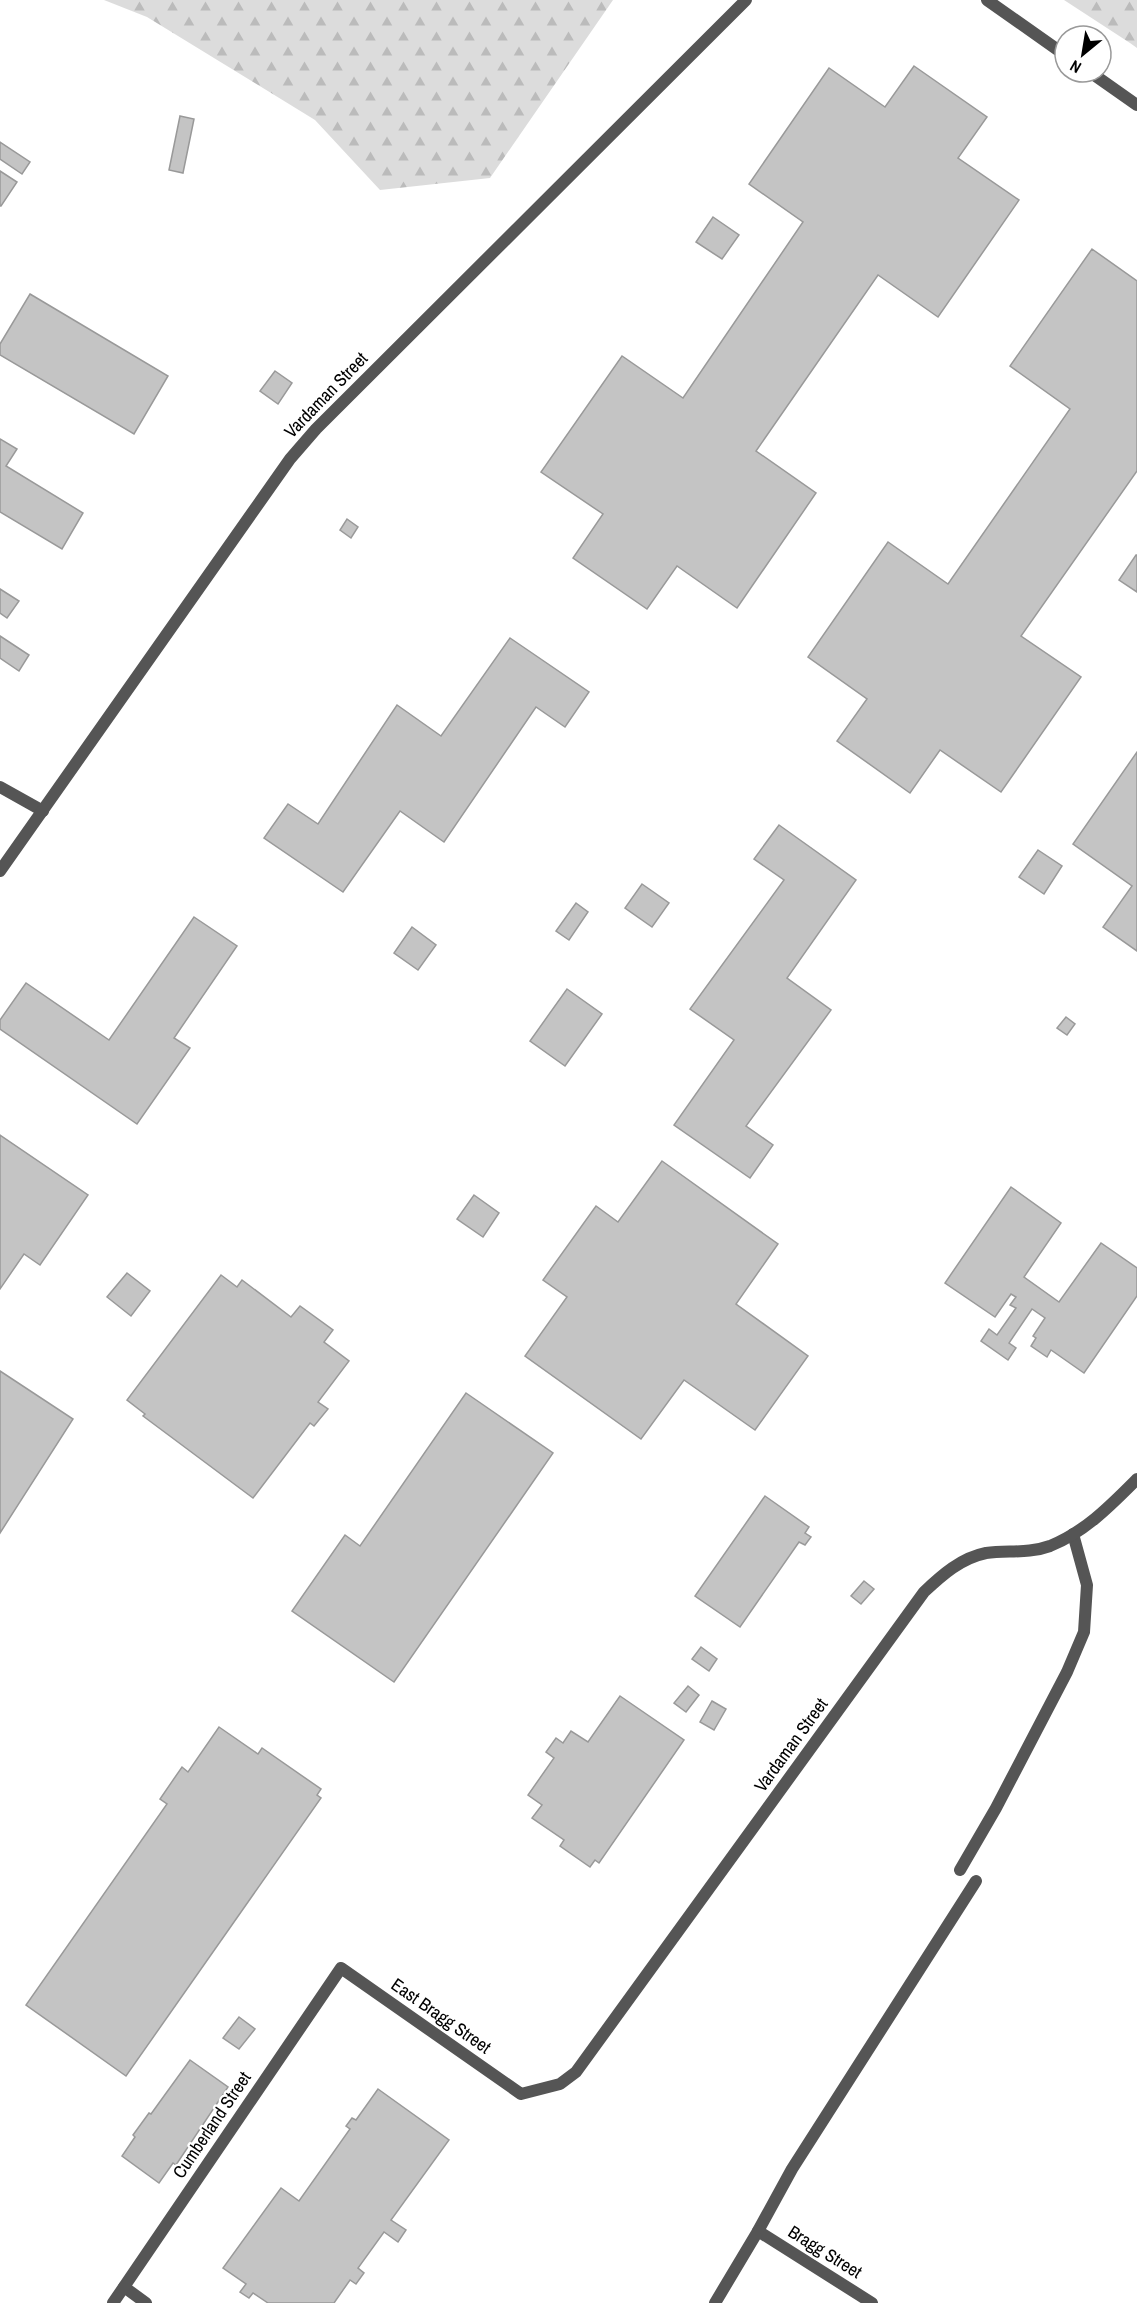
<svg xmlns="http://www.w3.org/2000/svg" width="1137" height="2303" font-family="'Archivo Narrow',sans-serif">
<defs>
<pattern id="forest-firs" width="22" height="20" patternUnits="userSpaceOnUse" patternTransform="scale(1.5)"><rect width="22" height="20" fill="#dcdcdc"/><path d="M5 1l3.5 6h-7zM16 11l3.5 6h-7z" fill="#bbb"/></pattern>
</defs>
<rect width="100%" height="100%" fill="#fff"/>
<!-- forest -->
<g fill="url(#forest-firs)">
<polygon points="104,0 613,0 490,178 380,190 315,120 147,17"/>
<polygon points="1064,0 1137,0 1137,48 1130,43"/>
</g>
<!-- building -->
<g fill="#c4c4c4" stroke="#999" stroke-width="1.5">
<polygon points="914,66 987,117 958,158 1019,200 938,317 878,275 756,451 816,493 737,608 677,566 647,609 573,558 603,514 541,472 622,356 683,398 803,222 749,184 829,68 885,107"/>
<polygon points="180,116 194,119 183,173 169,170"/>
<polygon points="0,142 30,162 22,174 0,159"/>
<polygon points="0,171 17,182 1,206 0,206"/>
<polygon points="713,217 739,235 722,259 696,242"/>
<polygon points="1092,249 1137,281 1137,471 1021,636 1081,677 1001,792 940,750 910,793 837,741 867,699 808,657 888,542 948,584 1070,409 1010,366"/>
<polygon points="30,294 168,376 134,434 0,355 0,344"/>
<polygon points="275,371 292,383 278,404 260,391"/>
<polygon points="0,439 17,449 6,466 83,513 62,549 0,512"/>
<polygon points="347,519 358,527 351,538 340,530"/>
<polygon points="1136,555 1137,555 1137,592 1119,580"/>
<polygon points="0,589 19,601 7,618 0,613"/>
<polygon points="0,636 29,655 19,671 0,658"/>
<polygon points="510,638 589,692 565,727 536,707 444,842 400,811 343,892 264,838 288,804 318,824 397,705 441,736"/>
<polygon points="1137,752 1137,951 1103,927 1132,886 1073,844"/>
<polygon points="779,825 856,880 787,978 831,1010 746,1126 773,1145 750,1178 674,1125 734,1040 690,1009 784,880 754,859"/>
<polygon points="1038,850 1062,866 1044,894 1019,877"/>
<polygon points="642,884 669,903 652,927 625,908"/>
<polygon points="576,903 588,912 569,940 556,931"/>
<polygon points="194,917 237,946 174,1038 190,1048 137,1124 0,1029 0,1020 26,983 109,1040"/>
<polygon points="412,927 436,945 418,970 394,953"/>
<polygon points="567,989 602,1014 565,1066 530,1041"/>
<polygon points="1066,1017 1075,1024 1067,1035 1057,1028"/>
<polygon points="0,1135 88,1195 40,1265 24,1254 0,1289"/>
<polygon points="662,1161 778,1244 736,1304 808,1356 755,1430 684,1380 641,1439 525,1356 567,1297 543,1280 596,1206 618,1222"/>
<polygon points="1011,1187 1061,1223 1024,1277 1059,1302 1101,1243 1137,1268 1137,1296 1084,1373 1051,1350 1047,1357 1031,1346 1036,1338 1033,1336 1045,1318 1032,1309 1009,1343 1016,1348 1008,1360 981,1341 989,1329 997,1335 1016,1308 1010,1305 1016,1297 1011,1294 995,1317 945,1283"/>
<polygon points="474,1195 499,1213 483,1237 457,1219"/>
<polygon points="127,1273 150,1291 131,1316 107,1297"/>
<polygon points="221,1275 237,1287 242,1280 291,1317 300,1306 333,1330 324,1342 349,1361 318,1402 328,1409 314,1426 310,1423 253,1498 143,1416 145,1414 127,1400"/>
<polygon points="0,1371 73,1419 0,1533"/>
<polygon points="466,1393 553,1453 394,1682 292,1611 345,1535 360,1546"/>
<polygon points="765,1496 809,1527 805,1533 811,1537 805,1545 799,1542 740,1627 695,1596"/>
<polygon points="864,1581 874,1589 861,1604 851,1596"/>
<polygon points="701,1647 717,1659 709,1671 692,1659"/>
<polygon points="688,1686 699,1695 686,1712 674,1703"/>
<polygon points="620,1696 684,1740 599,1863 595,1860 590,1867 560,1846 564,1840 532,1818 542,1805 528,1795 554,1758 546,1752 556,1738 563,1743 571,1731 588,1742"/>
<polygon points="712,1701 726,1709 714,1730 700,1722"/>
<polygon points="219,1727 258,1754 262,1748 321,1789 317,1795 321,1798 126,2076 26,2005 167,1804 160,1799 182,1767 188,1772"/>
<polygon points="239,2017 255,2029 239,2049 223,2038"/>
<polygon points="190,2060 228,2087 176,2165 173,2163 159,2183 122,2156 135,2137 133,2135 149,2113 151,2114"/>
<polygon points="378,2089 449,2140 391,2220 406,2230 398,2242 384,2232 358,2268 364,2273 356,2284 350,2280 334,2303 268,2303 253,2293 249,2298 240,2292 246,2284 223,2268 281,2188 299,2201 350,2129 346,2126 352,2118 356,2120"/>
</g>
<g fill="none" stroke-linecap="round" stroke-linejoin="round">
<!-- service -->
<g stroke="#555" stroke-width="12">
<polyline points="0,787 43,811"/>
<polyline points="960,1870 996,1808 1067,1672 1084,1632 1087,1585 1073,1534"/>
<polyline points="758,2231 792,2169 976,1881"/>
<polyline points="124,2287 146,2303"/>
</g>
<!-- minor -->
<g stroke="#555" stroke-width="12">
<polyline points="987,0 1065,55"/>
<polyline points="1090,72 1137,105"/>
<polyline points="0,871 290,459 316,429 746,0"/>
<path d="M113 2303 341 1968 521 2094 560 2084 576 2072 924 1592C942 1575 961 1558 986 1553 1008 1550 1028 1554 1050 1546 1085 1532 1111 1505 1137 1479"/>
<polyline points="715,2303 758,2231 872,2303"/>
</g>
</g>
<g text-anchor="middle" stroke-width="4.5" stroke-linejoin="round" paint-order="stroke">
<!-- street labels -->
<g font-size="18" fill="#000" stroke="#fff">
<text transform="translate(326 395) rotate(-46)" y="6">Vardaman Street</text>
<text transform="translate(791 1745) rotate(-54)" y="6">Vardaman Street</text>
<text transform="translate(441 2016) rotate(35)" y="6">East Bragg Street</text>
<text transform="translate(212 2125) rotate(-56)" y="6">Cumberland Street</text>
<text transform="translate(825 2252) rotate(32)" y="6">Bragg Street</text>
</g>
</g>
<!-- north arrow -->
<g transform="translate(1083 54) rotate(210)"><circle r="28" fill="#ffffff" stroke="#999999" stroke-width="1.5"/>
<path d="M0-4.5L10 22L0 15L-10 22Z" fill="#000000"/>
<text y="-9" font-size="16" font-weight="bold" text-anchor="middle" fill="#000000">N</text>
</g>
</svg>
